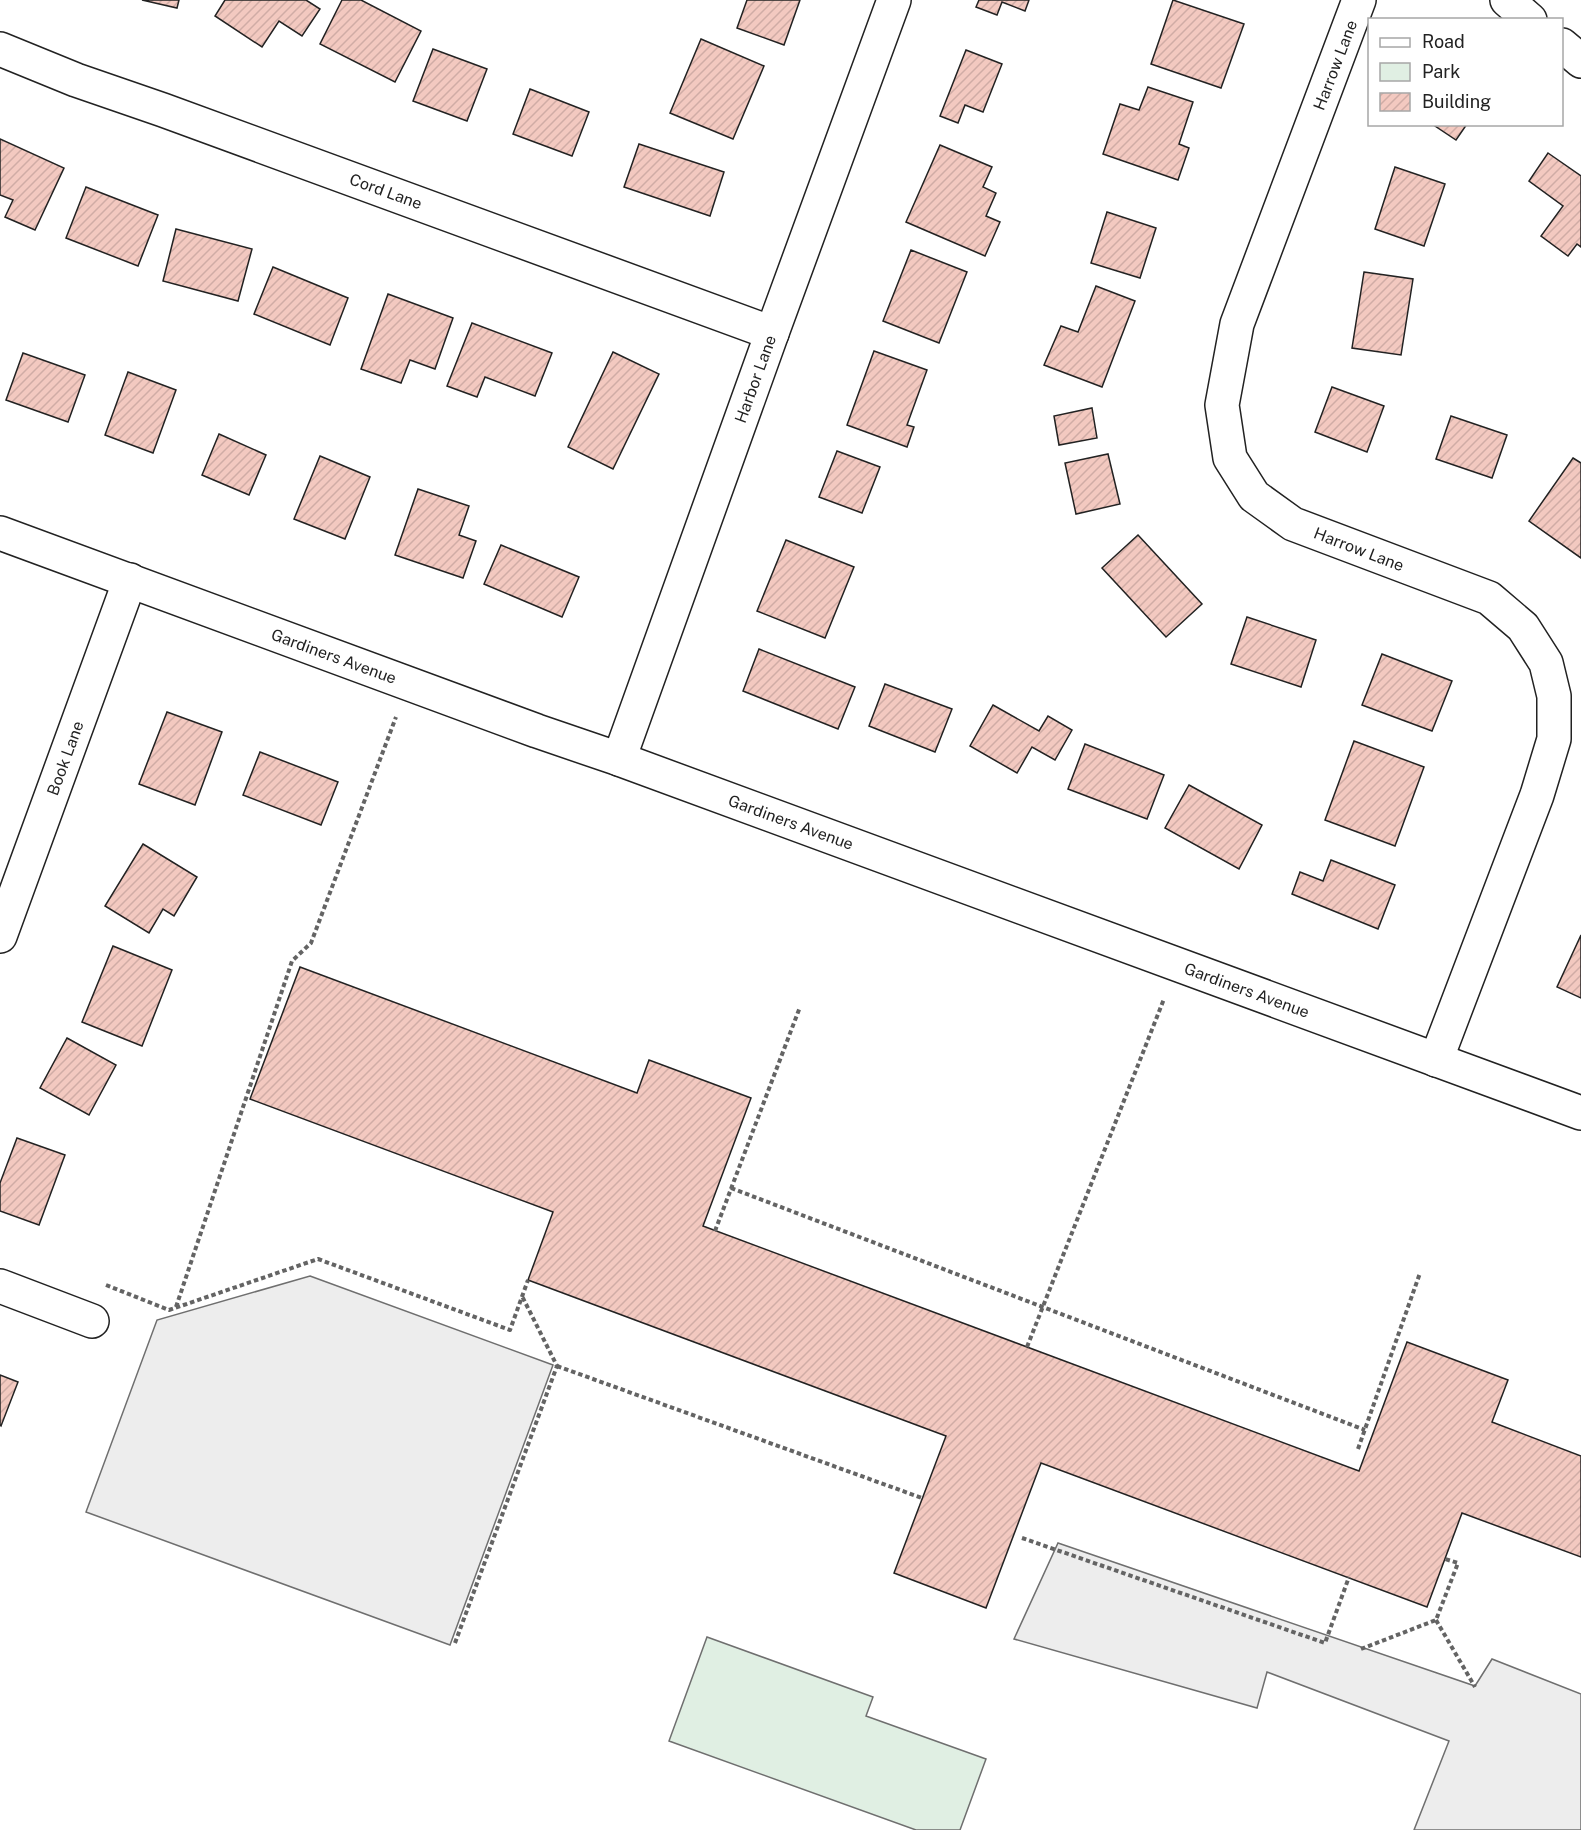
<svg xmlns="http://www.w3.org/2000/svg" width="1581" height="1830" font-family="'Public Sans',sans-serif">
<defs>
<pattern id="building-hatch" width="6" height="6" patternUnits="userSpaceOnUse" patternTransform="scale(1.5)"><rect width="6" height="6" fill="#f3c9c0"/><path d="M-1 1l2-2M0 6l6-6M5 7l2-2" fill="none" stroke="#d0aca5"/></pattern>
</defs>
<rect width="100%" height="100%" fill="#fff"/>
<!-- green -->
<polygon fill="#e0efe3" stroke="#6f6f6f" stroke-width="1.5" points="707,1637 873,1697 866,1716 986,1759 960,1830 916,1830 669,1741"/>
<!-- parking -->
<g fill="#ededed" stroke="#6f6f6f" stroke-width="1.5">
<polygon points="310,1276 553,1365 450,1645 86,1512 157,1320"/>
<polygon points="1058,1543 1475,1686 1492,1659 1581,1694 1581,1830 1414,1830 1449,1741 1267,1672 1257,1708 1014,1639"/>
</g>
<!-- building -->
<g fill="url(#building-hatch)" stroke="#222" stroke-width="1.5">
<polygon points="142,0 179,0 177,8"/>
<polygon points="225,0 306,0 320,9 302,36 279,21 262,47 215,16"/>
<polygon points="342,0 361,0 421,31 395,82 320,44"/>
<polygon points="747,0 800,0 784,45 737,28"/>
<polygon points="979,0 1029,0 1025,11 1002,2 997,15 976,7"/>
<polygon points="1173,0 1244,24 1221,88 1151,64"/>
<polygon points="701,39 764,66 733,139 670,113"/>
<polygon points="433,49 487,69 467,121 413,101"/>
<polygon points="966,50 1002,64 983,112 965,105 958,123 940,116"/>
<polygon points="1148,87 1193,102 1179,144 1189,148 1178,180 1103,154 1120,104 1139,110"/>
<polygon points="530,89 589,112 572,156 513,134"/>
<polygon points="1432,124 1467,124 1456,140"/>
<polygon points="0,139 64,168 35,230 5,217 13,200 0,195"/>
<polygon points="639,144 724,172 710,216 624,187"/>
<polygon points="940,145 992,167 983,187 996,193 986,216 1000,222 985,256 906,222"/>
<polygon points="1548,153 1581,176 1581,247 1577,244 1568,256 1541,236 1563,206 1529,181"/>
<polygon points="1395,167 1445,184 1424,246 1375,229"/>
<polygon points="86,187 158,215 138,266 66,238"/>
<polygon points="1107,212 1156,228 1140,278 1091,263"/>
<polygon points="176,229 252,249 238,301 163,281"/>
<polygon points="911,250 967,272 939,343 883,321"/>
<polygon points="273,267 348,298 330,345 254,314"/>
<polygon points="1364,272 1413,279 1401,355 1352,348"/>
<polygon points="1096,286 1135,301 1102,387 1044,365 1061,326 1078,332"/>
<polygon points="388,294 453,318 435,369 410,360 401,383 361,369"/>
<polygon points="472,323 552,353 535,396 485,377 477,397 447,386"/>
<polygon points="874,351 927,370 907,425 914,427 907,447 847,425"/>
<polygon points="613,352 659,374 613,469 568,447"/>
<polygon points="23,353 85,375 68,422 6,400"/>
<polygon points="128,372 176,390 153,453 105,435"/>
<polygon points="1332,387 1384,406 1367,452 1315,432"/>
<polygon points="1092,408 1097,438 1059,445 1054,416"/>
<polygon points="1451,416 1507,435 1492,478 1436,459"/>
<polygon points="219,434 266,455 249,495 202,475"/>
<polygon points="837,451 880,467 862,513 819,497"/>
<polygon points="1108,454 1120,504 1076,514 1065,463"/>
<polygon points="320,456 370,477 345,539 294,519"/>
<polygon points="1573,458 1581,463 1581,558 1529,521"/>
<polygon points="418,489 469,506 459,535 476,541 463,578 395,555"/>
<polygon points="1138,535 1202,604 1166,637 1102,568"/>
<polygon points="786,540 854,567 825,638 757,611"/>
<polygon points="501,545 579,577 562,617 484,584"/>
<polygon points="1247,617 1316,640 1301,687 1231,664"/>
<polygon points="759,649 855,687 838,729 743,691"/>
<polygon points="1382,654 1452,681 1432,731 1362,705"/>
<polygon points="885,684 952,709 935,752 869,726"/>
<polygon points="993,705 1039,731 1048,716 1072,730 1055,760 1032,747 1017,773 970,746"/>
<polygon points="167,712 222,732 195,805 139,784"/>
<polygon points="1354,741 1424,767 1395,846 1325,820"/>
<polygon points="1085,744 1164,775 1147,819 1068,789"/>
<polygon points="260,752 338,782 321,825 243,795"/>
<polygon points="1189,785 1262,825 1239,869 1165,828"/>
<polygon points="143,844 197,877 174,916 163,909 149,933 105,906"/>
<polygon points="1331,860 1395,885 1378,929 1292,894 1300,872 1323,881"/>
<polygon points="1581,935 1581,998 1557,987"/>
<polygon points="113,946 172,970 142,1046 82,1022"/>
<polygon points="300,967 637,1093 649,1060 751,1098 703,1226 1359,1471 1407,1342 1508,1380 1492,1422 1581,1456 1581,1557 1462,1513 1427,1607 1041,1463 986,1608 894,1573 946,1436 528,1280 553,1212 250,1099"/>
<polygon points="67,1038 116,1065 89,1115 40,1088"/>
<polygon points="17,1138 65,1155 39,1225 0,1211 0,1183"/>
<polygon points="0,1375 18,1382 1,1426 0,1425"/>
</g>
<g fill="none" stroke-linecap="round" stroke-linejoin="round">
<defs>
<g id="minor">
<polyline points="1359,0 1237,324 1222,405 1230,458 1254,496 1293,524 1489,598 1523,627 1546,663 1554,696 1554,739 1537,795 1436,1060"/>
<polyline points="1507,0 1530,20"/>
<polyline points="1562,45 1581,61"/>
<polyline points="0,49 76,80 163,110 772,333"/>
<polyline points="619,759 772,333 894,0"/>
<polyline points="0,936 130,580"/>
<polyline points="0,1286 92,1321"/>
</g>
<polyline id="major" points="0,533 537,731 619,759 1581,1113"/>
</defs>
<!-- minor casing -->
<use href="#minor" stroke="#222" stroke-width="36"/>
<!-- major casing -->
<use href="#major" stroke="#222" stroke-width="36"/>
<!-- path -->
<g stroke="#646464" stroke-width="4" stroke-dasharray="4.5 3" stroke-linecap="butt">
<polyline points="731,1188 1365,1430"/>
<polyline points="715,1231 800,1007"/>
<polyline points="106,1285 169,1310 318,1259 510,1330 528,1280"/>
<polyline points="176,1307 292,961 311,943 396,717"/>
<polyline points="1027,1347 1164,999"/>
<polyline points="557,1366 922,1498"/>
<polyline points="1358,1449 1420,1273"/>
<polyline points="1022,1538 1325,1643 1349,1577"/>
<polyline points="1436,1620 1475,1687"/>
<polyline points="455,1643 557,1366 522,1296"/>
<polyline points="1361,1649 1436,1620 1458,1563 1445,1559"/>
</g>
<!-- minor -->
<use href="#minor" stroke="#fff" stroke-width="33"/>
<!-- major -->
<use href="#major" stroke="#fff" stroke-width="33"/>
</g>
<g text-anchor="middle" stroke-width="4.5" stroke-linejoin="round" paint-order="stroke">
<!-- street labels -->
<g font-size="16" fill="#222" stroke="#fff">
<text transform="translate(1335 65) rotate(-69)" y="6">Harrow Lane</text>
<text transform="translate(386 191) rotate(20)" y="6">Cord Lane</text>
<text transform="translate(755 379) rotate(-70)" y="6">Harbor Lane</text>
<text transform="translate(1359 549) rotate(21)" y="6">Harrow Lane</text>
<text transform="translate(334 656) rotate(20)" y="6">Gardiners Avenue</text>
<text transform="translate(65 758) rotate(-70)" y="6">Book Lane</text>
<text transform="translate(791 822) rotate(20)" y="6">Gardiners Avenue</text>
<text transform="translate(1247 990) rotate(20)" y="6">Gardiners Avenue</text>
</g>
</g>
<!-- legend -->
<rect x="1368" y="18" width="195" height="108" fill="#ffffff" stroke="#a7a7a7" stroke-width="1.5"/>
<rect x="1380" y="38" width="30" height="9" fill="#ffffff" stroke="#a7a7a7" stroke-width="1.5"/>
<text x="1422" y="48" font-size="18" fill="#222222">Road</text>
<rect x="1380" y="63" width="30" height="18" fill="#e0efe3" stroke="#a7a7a7" stroke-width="1.5"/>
<text x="1422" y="78" font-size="18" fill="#222222">Park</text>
<rect x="1380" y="93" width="30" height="18" fill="url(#building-hatch)" stroke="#a7a7a7" stroke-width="1.5"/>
<text x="1422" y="108" font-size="18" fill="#222222">Building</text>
</svg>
